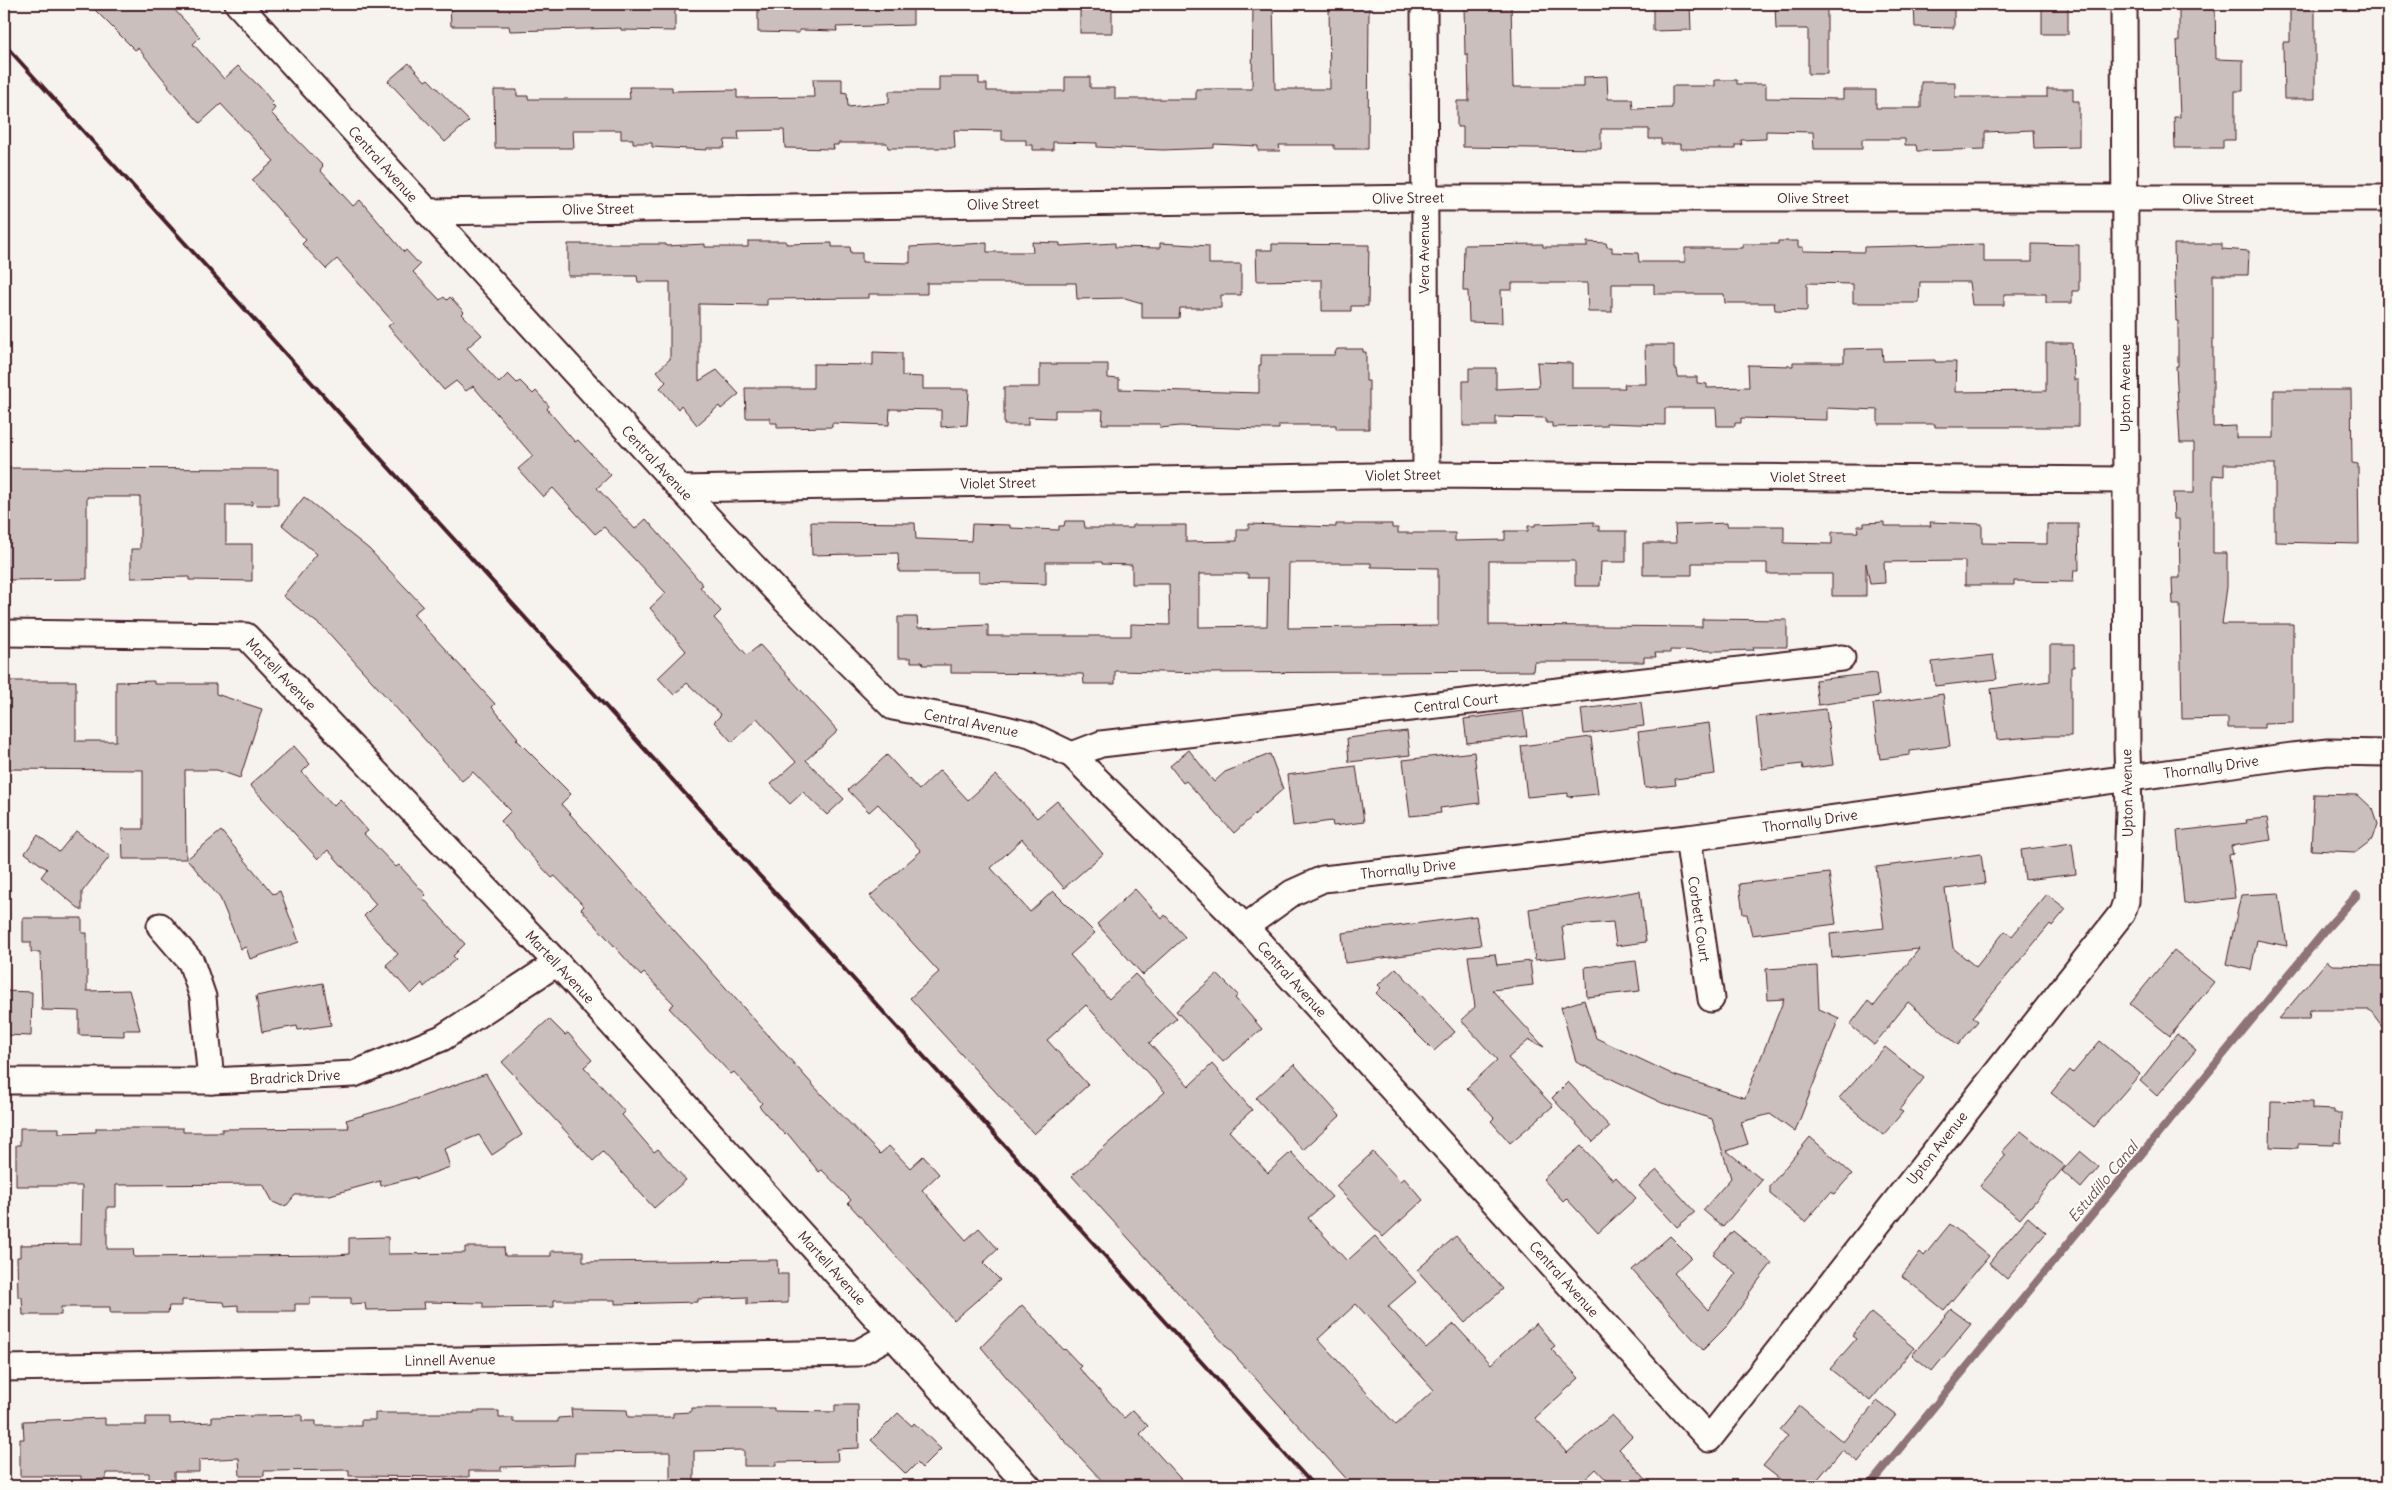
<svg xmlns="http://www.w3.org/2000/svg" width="2392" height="1490" font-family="Delius,sans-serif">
<rect width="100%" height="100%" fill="#f6f3ef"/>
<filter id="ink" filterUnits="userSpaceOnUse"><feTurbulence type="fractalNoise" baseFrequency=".02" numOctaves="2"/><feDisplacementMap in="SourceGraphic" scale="10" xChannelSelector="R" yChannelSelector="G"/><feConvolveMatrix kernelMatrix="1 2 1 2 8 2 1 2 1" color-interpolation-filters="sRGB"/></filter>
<g filter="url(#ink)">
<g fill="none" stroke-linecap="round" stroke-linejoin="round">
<!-- stream -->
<polyline stroke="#8e7378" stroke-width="8" points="1869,1486 2328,927 2357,895"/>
</g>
<!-- building -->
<g fill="#cbbfbe" stroke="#4a1f2b" fill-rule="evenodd">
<polygon points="89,4 169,4 200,37 193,44 224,79 238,66 260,87 272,102 271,104 275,108 271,113 323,166 320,170 353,206 360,200 404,252 406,250 420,265 413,272 440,300 444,297 447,300 450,297 464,312 462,314 482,335 467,348 499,383 508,374 517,383 520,381 533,394 536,391 549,406 547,409 575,442 578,440 611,475 597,488 635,529 646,519 703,585 700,587 721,611 714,618 747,655 760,645 838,731 806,760 844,799 827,815 803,792 790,804 771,784 796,762 757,718 732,742 714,722 721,715 687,683 674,695 658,678 686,651 650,608 666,593 604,527 595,534 553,488 543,497 518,469 533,456 473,386 466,391 456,381 444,390 388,326 393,322 337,259 326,269 302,244 306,240 252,180 274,161 221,104 200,123 168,87 169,86 138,48 135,50"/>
<polygon points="450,4 675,4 675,31 621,30 621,28 510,31 509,26 451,26"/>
<polygon points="758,4 913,4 913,25 836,27 837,31 799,30 799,33 758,32"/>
<rect x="1080" y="4" width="32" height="29"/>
<polygon points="1253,4 1273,4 1275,89 1330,89 1329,4 1369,4 1368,149 1334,149 1334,145 1279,145 1280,151 1258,151 1258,146 1214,144 1214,148 1163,150 1097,147 1097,143 1053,142 1053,150 1033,150 1033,145 1026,145 1026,140 1002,140 1002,131 954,130 955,148 888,148 887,143 838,143 838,145 833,145 834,149 785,148 784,130 738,131 739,140 725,140 724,148 707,148 707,150 652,147 652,143 633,143 633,139 621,139 621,130 573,130 574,148 495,148 494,90 517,90 517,96 528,96 528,99 630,99 629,87 672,87 672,91 737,90 737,98 814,97 813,79 842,79 842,92 847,93 848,107 889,103 889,91 939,91 939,77 979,77 979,84 987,84 987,91 1065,91 1065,77 1090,77 1090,88 1115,88 1115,99 1196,99 1196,89 1252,89"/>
<polygon points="1464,4 1511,4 1513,87 1584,87 1584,77 1607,76 1608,99 1632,99 1633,109 1672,108 1672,86 1715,86 1715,80 1737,80 1737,84 1766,84 1766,98 1843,99 1843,90 1876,90 1876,108 1921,108 1921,82 1955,82 1955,97 2047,97 2047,89 2073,89 2073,101 2079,101 2079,147 2034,148 2033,130 1985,132 1985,149 1917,151 1916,145 1905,145 1905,139 1862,139 1862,149 1814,149 1813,132 1766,131 1766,139 1741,140 1742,145 1735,145 1735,149 1680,149 1680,144 1661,144 1661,139 1649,139 1649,129 1601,129 1601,149 1463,147 1463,127 1457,127 1457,101 1469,101 1468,55 1465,55"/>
<polygon points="1653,4 1690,4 1691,30 1653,31"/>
<polygon points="1775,4 1827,4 1827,74 1808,74 1808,29 1776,29"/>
<polygon points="1914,4 1954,4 1954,28 1915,27"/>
<rect x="2042" y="4" width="26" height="30"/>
<polygon points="2179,4 2215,4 2216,59 2243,60 2243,91 2235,91 2235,140 2223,140 2223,148 2175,148 2174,117 2180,117 2177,41 2179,41"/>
<polygon points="2290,4 2315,4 2315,99 2284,99 2283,42 2290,42"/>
<polygon points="409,63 425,81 428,79 469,121 445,142 388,81"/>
<polygon points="748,241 786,241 786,244 832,243 832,247 850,247 851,253 862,253 862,262 910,263 910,247 987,243 987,252 1033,252 1032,242 1060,243 1060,246 1115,243 1115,247 1160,248 1160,243 1209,246 1209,264 1241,264 1241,295 1221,295 1221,308 1180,308 1179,318 1142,318 1142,303 1125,298 1077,299 1076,283 927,283 927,294 869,294 869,298 767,299 767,305 699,304 699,381 717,370 739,394 721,409 719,406 697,425 681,405 678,409 660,388 666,382 657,371 670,359 670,282 638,282 637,276 568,276 568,244 666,244 666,246 705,244 705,247 748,247"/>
<polygon points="1778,241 1798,241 1798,247 1803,247 1803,251 1864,252 1864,247 1984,244 1984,262 2032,262 2032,244 2079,245 2079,291 2072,291 2072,303 2046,303 2046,294 2004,294 2004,305 1972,305 1969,282 1920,282 1919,303 1853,303 1853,284 1807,283 1807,311 1775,310 1774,303 1725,303 1724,294 1654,294 1654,284 1612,284 1612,312 1588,312 1587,283 1512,283 1512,290 1501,290 1502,323 1469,322 1468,291 1463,291 1464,245 1543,244 1543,247 1587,247 1587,242 1606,243 1607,247 1612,247 1612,252 1638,253 1639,262 1685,262 1685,248 1743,248 1743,244 1778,244"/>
<polygon points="1272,244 1369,245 1368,306 1351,306 1351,311 1322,311 1322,280 1257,281 1256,250 1272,250"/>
<polygon points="2174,244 2222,244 2222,249 2249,251 2248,275 2213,275 2213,427 2236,426 2236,438 2274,438 2274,390 2351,390 2352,463 2358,464 2359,544 2275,542 2275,464 2224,464 2224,476 2213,475 2213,553 2227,553 2227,587 2222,624 2293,624 2293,723 2264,724 2264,728 2228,728 2228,718 2182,719 2180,605 2173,605 2172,578 2180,578 2179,519 2174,519 2173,493 2194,493 2194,443 2180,443 2176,366 2178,366 2178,321 2176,321"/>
<polygon points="2046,343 2072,343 2074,380 2078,380 2078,427 1935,427 1935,424 1878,424 1878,410 1827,408 1827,420 1741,418 1741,423 1735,423 1735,426 1717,426 1716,408 1665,408 1665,425 1606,423 1606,426 1552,427 1552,423 1546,423 1546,418 1496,417 1496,426 1463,426 1463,381 1469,381 1469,368 1496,368 1496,389 1539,387 1537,362 1572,363 1572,388 1625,388 1624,384 1646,384 1645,345 1674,345 1674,369 1677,369 1678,377 1697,377 1697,383 1707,384 1707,388 1749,387 1748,365 1793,366 1793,362 1844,362 1844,349 1882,348 1883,361 1935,360 1935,362 1956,362 1955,392 2046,391"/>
<polygon points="1337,349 1363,349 1363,352 1366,352 1366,381 1369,381 1369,429 1336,429 1336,425 1279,425 1279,429 1259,429 1180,426 1160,428 1160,424 1102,424 1103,410 1055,410 1055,418 1028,417 1028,425 1004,425 1004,387 1040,387 1040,364 1108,364 1108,378 1119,379 1119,389 1259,393 1259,365 1261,365 1261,355 1334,355"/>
<polygon points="873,352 902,353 902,376 923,377 923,389 969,389 967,425 941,427 941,410 890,409 889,425 832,423 832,427 777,428 777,423 770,423 770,418 746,418 745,388 813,388 813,364 873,365"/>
<polygon points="4,468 278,469 278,505 256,505 252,501 252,505 226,505 226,544 252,544 252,581 189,580 189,577 131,578 131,549 140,549 140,497 87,497 87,579 6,580"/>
<polygon points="304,497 369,549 423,606 413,614 495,704 492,707 518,738 516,739 571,794 561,804 822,1095 880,1154 889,1146 910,1168 923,1156 939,1174 922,1190 966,1240 979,1228 998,1249 983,1263 1000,1280 954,1320 848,1203 851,1200 822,1170 819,1172 787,1133 785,1135 759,1106 762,1103 734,1072 731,1074 669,1008 674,1004 644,973 641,976 581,909 584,906 555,876 552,878 524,848 501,821 511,811 473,772 462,781 325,629 283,596 317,554 282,525"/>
<path d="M1065 521H1084L1085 528H1133V525H1186V542L1237 541V529H1249V524L1336 527V524H1392V528H1398V533H1455V541L1505 540V531H1528V526H1535V524L1594 522V526H1599V531H1626V562H1601L1600 586H1575V561H1489V625L1702 627V619L1787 620V647H1753L1754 650 1718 651 1670 650V653H1655L1656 657H1644V662H1534L1533 671 1209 673 1115 671V684H1084L1083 674 951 673V665H923L922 662H911V658H898V617H917L918 628 988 625V636H1131V624L1170 625 1169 584H1132V565L1102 564V562H1046V584L979 582V572H899L898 553 812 555 811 522 915 523 916 539 971 541 972 524 1010 525V528L1059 530V526H1064ZM1289 563H1371V567L1438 568V626L1288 628ZM1199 574H1248V578H1268L1267 626 1199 627Z"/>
<polygon points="1884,522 1884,526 1931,526 1930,522 1982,524 1982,543 2047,544 2047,524 2078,524 2079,570 2074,570 2073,582 2014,581 2014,585 1965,585 1965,561 1884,562 1885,583 1870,584 1866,563 1866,596 1832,596 1832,574 1767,574 1767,563 1692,563 1692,575 1643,575 1643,543 1676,543 1675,525 1727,523 1727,526 1784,526 1784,543 1832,544 1832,532 1858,532 1857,526 1864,526 1864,523"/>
<polygon points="2050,645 2074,645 2074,667 2071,667 2071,736 2043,736 1997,740 1991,689 2050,681"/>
<polygon points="1993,655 1997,679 1935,686 1932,662"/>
<polygon points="1876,673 1879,696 1818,705 1815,680"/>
<polygon points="4,681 76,681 76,741 116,741 116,682 154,681 154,684 216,684 216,694 262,709 240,778 217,770 185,770 186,859 123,859 122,829 143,829 143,770 4,769"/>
<polygon points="1943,694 1950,746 1910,751 1910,755 1880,759 1873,704"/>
<polygon points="1641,702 1644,726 1584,734 1581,709"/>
<polygon points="1826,709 1833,765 1803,769 1802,764 1762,769 1756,717"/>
<polygon points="1523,711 1527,736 1467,743 1464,719"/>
<polygon points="1709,723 1715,774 1675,779 1676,785 1645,788 1638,732"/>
<polygon points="1407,731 1410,755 1349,762 1347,738"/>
<polygon points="1591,737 1598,794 1568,797 1568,793 1527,797 1521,746"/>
<polygon points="294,746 310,764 302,772 333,806 340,799 368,831 364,834 396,867 399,865 426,895 423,898 465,944 453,956 456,959 424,987 422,983 411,994 386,965 398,954 364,916 376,904 328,850 318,859 250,785"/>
<polygon points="1189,750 1214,782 1225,772 1270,754 1283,789 1234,833 1186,781 1183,783 1170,766"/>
<polygon points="1474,752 1480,803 1440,808 1441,813 1410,816 1403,760"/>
<path d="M887 755 919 790 940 770 968 800 996 775 1037 818 1057 801 1103 854 1064 888 1022 839 991 868 1030 912 1053 891 1095 933 1070 955 1109 999 1135 974 1177 1018 1149 1043 1189 1086 1212 1064 1252 1110 1229 1131 1268 1173 1291 1152 1332 1197 1308 1218 1347 1261 1375 1236 1416 1282 1388 1306 1426 1348 1454 1324 1491 1364 1536 1323 1555 1346 1551 1349 1579 1378 1535 1418 1567 1453 1612 1415 1632 1436 1619 1449 1652 1486H1612L1596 1469 1578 1486H1353L1072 1176 1165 1092 1086 1005 1047 1040 1088 1085 1034 1134 910 998 939 972 870 896 921 851 878 804 869 812 848 790ZM1356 1304 1434 1390 1396 1425 1318 1339Z"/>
<polygon points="1356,766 1364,822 1333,826 1332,821 1293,826 1287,775"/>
<polygon points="2314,794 2358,795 2373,809 2378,824 2373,839 2356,852 2311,850"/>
<polygon points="2267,818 2271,840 2231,846 2233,854 2229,855 2235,898 2184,904 2177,831 2247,823 2246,820"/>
<polygon points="76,831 110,856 82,892 82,911 41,877 47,869 25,853 38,835 59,852"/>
<polygon points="221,831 273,894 280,891 299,942 250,959 246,947 241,949 220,898 187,859"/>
<polygon points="2072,843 2076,874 2025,880 2021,850"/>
<polygon points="1981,854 1985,884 1945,889 1953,948 1976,967 2005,931 2012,936 2047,894 2066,909 2052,926 2050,924 1973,1017 1978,1021 1958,1045 1908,1002 1874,1045 1850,1025 1868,1001 1874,1006 1919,949 1832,958 1830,934 1884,928 1876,867"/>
<polygon points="1829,873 1836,924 1752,935 1747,914 1743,914 1739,884"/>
<polygon points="1135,889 1162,919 1165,915 1185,937 1143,975 1097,924"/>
<polygon points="1640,891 1646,942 1616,946 1613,922 1562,926 1566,957 1535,960 1529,909"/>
<polygon points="2279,893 2287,946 2257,940 2251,970 2226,964 2241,895"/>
<polygon points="1476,916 1481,945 1345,963 1342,933"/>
<polygon points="23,918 82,918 82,933 87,933 87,991 129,990 140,1030 124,1030 124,1036 79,1035 79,1011 42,1010 40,952 31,952 31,942 23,942"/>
<polygon points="2174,950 2214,982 2170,1036 2130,1004"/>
<polygon points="1495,954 1497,965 1530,961 1533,985 1492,990 1544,1047 1529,1040 1508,1058 1553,1106 1510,1143 1491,1121 1494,1118 1467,1088 1497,1060 1461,1020 1475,1007 1468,956"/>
<polygon points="1636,961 1640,991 1587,997 1585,967"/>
<polygon points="2327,961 2332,965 2385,966 2385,1030 2370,1010 2310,1010 2309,1019 2279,1019"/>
<polygon points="1817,966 1819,1009 1839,1018 1795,1132 1770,1114 1741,1122 1748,1144 1727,1151 1762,1180 1723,1227 1703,1210 1731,1178 1712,1119 1662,1103 1576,1062 1561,1007 1584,1000 1596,1038 1676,1076 1745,1098 1784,999 1768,1000 1766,969"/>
<polygon points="1396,968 1455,1032 1434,1051 1376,993 1381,988 1378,985"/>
<polygon points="1217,974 1238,995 1235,998 1262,1029 1223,1062 1176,1011"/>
<polygon points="323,983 331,1025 298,1030 297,1026 262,1032 256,996"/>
<polygon points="4,991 32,992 31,1036 4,1035"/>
<polygon points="549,1019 565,1035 568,1033 592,1060 584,1067 625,1112 622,1115 654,1152 658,1149 686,1180 654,1208 603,1152 593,1161 502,1062"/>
<polygon points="2177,1034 2196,1050 2157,1096 2140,1081"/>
<polygon points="2100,1041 2140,1074 2094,1127 2051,1093 2070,1070 2073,1073"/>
<polygon points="1885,1047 1924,1078 1899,1110 1903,1112 1883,1135 1839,1098"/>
<polygon points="1294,1064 1340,1116 1303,1150 1256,1098"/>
<polygon points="486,1074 522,1135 492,1155 479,1135 444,1149 450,1167 416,1179 416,1177 381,1186 380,1181 330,1195 295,1195 287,1205 282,1206 273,1202 263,1184 116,1185 116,1207 107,1207 107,1249 133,1249 134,1257 336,1255 349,1254 349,1238 388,1237 388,1254 465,1253 465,1247 504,1247 505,1256 551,1256 551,1251 583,1251 583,1262 777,1260 778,1274 788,1274 788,1303 747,1304 747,1297 698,1299 698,1302 615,1304 615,1300 554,1300 554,1307 483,1308 483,1303 423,1302 424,1309 366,1310 365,1303 351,1304 351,1298 310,1298 310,1304 295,1304 295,1311 238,1311 238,1305 225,1306 224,1302 182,1300 182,1306 169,1306 168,1313 110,1313 110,1307 61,1307 61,1315 23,1315 22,1297 18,1297 17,1257 20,1257 20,1245 81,1244 82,1186 16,1186 16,1145 20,1145 20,1128 59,1128 59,1133 96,1132 96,1128 183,1128 183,1132 222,1132 222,1129 349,1128 346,1120 395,1106"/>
<polygon points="1568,1082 1610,1127 1593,1142 1552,1098"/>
<polygon points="2271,1101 2312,1102 2312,1109 2334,1110 2334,1113 2342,1113 2341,1143 2334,1142 2334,1145 2298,1144 2298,1148 2270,1147"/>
<polygon points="2021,1131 2065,1166 2020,1219 1980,1186 2006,1155 2002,1152"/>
<polygon points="1810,1137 1852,1174 1834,1194 1831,1192 1805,1222 1770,1194 1770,1186"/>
<polygon points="1581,1146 1613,1180 1616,1177 1636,1198 1598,1233 1566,1198 1563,1201 1543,1179"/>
<polygon points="2080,1151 2099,1167 2081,1188 2062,1171"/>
<polygon points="1373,1152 1400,1181 1404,1178 1423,1200 1383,1237 1336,1186"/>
<polygon points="1657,1170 1695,1212 1677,1227 1639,1186"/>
<polygon points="2028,1217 2046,1233 2007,1279 1989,1263"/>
<polygon points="1950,1224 1989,1256 1944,1310 1902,1276 1920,1252 1924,1256"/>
<polygon points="1733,1231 1772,1263 1749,1293 1750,1294 1728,1325 1703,1350 1632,1270 1670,1236 1691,1257 1674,1273 1708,1310 1736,1273 1713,1254"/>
<polygon points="1456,1236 1503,1289 1465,1323 1417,1270"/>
<polygon points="1022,1305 1064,1350 1065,1349 1081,1366 1079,1368 1124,1418 1133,1410 1148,1426 1140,1434 1187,1486 1107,1486 1019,1392 981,1347"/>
<polygon points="1951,1309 1971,1324 1932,1371 1912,1355"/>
<polygon points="1871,1313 1914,1348 1870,1401 1830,1369 1856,1339 1852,1336"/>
<polygon points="1877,1401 1896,1415 1858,1462 1842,1450 1812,1486 1789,1486 1763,1466 1788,1436 1780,1430 1800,1406 1843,1442"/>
<polygon points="835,1405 858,1405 859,1448 837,1449 838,1461 776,1462 776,1466 744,1466 744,1450 694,1451 694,1486 670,1486 670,1452 575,1453 574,1465 501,1467 501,1471 469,1471 469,1477 349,1476 349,1470 264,1471 264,1476 240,1476 239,1458 199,1460 199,1472 174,1472 174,1486 149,1486 149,1473 106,1473 106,1479 81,1480 81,1476 20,1476 20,1439 24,1439 23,1421 105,1418 105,1425 146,1425 146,1417 170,1417 170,1424 212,1422 212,1417 302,1415 302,1421 316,1421 316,1426 361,1426 361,1420 375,1420 375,1413 474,1413 474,1411 499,1411 499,1418 513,1418 513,1422 558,1422 558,1418 572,1417 571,1409 627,1410 628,1417 673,1417 673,1413 691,1412 691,1408 774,1408 774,1411 835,1412"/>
<polygon points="898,1413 912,1426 914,1423 941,1449 922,1468 917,1463 906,1474 871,1440"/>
</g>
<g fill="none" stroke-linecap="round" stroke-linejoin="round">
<defs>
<g id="street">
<polyline points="238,4 681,489 783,598 893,707 985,724 1030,735 1072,755 1245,927 1709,1439 2122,913 2126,901 2129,809 2127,750 2124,4"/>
<polyline points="1424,4 1426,475"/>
<polyline points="427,212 1424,198 2388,198"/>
<polyline points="681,489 1426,475 2126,480"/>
<polyline points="4,633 246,636 557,963 1028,1486"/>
<polyline points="1072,755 1101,744 1842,658"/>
<polyline points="1688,838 1711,999"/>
<polyline points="160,926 191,962 203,997 211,1081"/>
<polyline points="1245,927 1292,893 1323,879 1688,838 2292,756 2328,752 2388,753"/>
<polyline points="4,1081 211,1081 354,1074 442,1038 557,963"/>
<polyline points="4,1368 858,1353 892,1334"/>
</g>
</defs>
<!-- street casing -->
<use href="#street" stroke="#4a1f2b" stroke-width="29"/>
<!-- street -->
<use href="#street" stroke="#fdfcf7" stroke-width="25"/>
<!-- rail -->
<polyline stroke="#4a1f2b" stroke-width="4" points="4,44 1314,1486"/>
</g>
</g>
<g text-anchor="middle" stroke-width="4" stroke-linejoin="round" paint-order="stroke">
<!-- street labels -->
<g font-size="14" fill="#4a1f2b" stroke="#fdfcf7">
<text transform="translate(383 164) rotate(48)" y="5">Central Avenue</text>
<text transform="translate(1408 198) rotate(-1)" y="5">Olive Street</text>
<text x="1813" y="203">Olive Street</text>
<text x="2218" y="204">Olive Street</text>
<text transform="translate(1003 204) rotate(-1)" y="5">Olive Street</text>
<text transform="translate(598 209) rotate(-1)" y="5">Olive Street</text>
<text transform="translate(1424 254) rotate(-90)" y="5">Vera Avenue</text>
<text transform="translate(2125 388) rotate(-90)" y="5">Upton Avenue</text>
<text transform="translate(657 463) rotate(47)" y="5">Central Avenue</text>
<text transform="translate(1403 475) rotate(-1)" y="5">Violet Street</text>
<text x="1808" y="482">Violet Street</text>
<text transform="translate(998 483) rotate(-1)" y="5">Violet Street</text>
<text transform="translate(281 674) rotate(46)" y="5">Martell Avenue</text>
<text transform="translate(1456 703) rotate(-7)" y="5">Central Court</text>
<text transform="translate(971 723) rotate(11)" y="5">Central Avenue</text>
<text transform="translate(2211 767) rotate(-8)" y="5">Thornally Drive</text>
<text transform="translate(2127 793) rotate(-91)" y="5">Upton Avenue</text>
<text transform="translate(1810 821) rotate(-8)" y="5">Thornally Drive</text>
<text transform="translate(1408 869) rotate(-6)" y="5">Thornally Drive</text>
<text transform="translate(1699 919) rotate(82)" y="5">Corbett Court</text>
<text transform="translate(560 967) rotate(47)" y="5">Martell Avenue</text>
<text transform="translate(1292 979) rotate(48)" y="5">Central Avenue</text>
<text transform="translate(295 1077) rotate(-3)" y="5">Bradrick Drive</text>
<text transform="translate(1937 1148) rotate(-52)" y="5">Upton Avenue</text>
<text transform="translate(832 1268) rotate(48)" y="5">Martell Avenue</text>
<text transform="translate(1564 1279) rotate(48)" y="5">Central Avenue</text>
<text transform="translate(450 1360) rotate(-1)" y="5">Linnell Avenue</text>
</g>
<!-- water labels -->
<g font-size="15" font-style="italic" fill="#725058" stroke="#fdfcf7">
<text transform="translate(2103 1182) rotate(-50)" y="5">Estudillo Canal</text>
</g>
</g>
<!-- margin -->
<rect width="2392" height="1490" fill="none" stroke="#fdfcf7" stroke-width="20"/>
<rect x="10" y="10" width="2372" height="1470" fill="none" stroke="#4a1f2b" stroke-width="2" filter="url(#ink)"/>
</svg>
